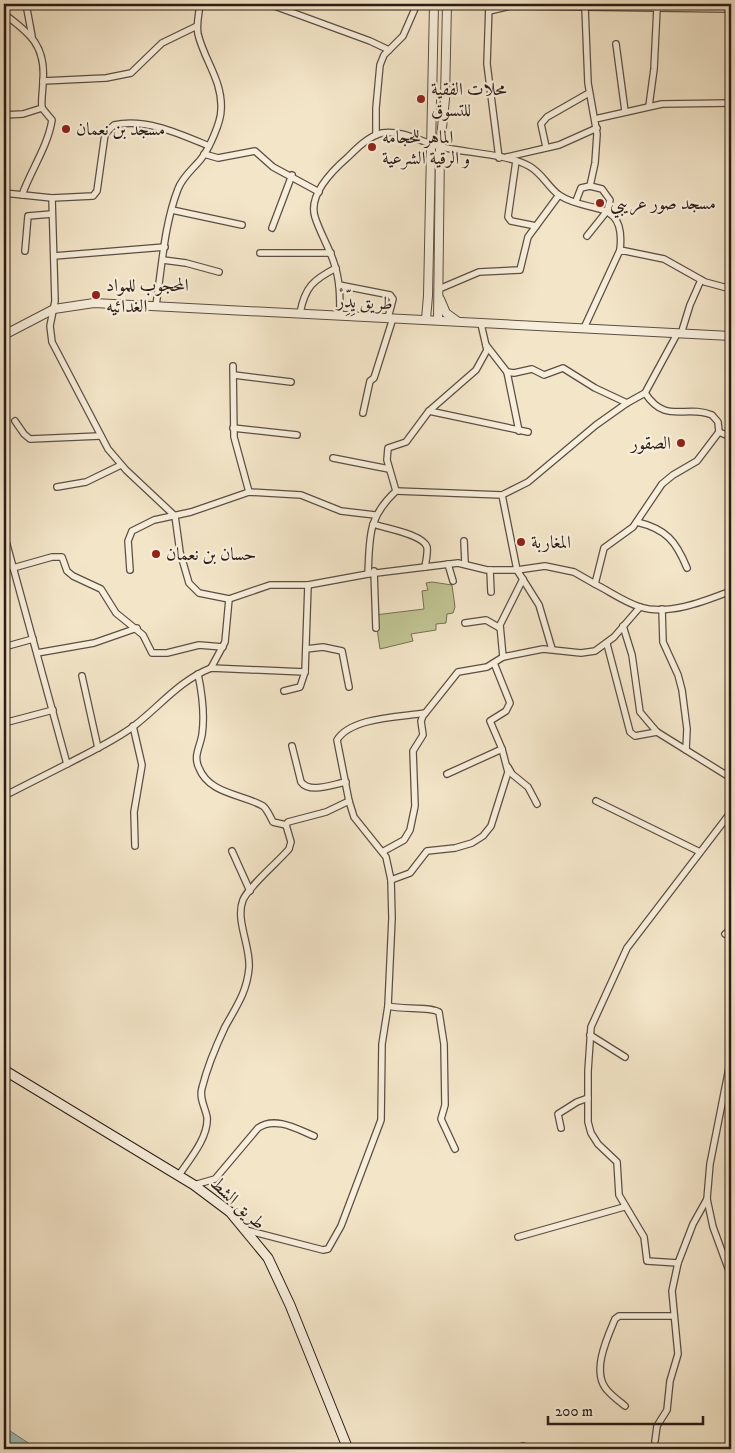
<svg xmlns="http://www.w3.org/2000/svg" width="735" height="1453" font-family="'IM FELL DW Pica',Amiri,serif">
<rect width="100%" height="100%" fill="#f3e5c8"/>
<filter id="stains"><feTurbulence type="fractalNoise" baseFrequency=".004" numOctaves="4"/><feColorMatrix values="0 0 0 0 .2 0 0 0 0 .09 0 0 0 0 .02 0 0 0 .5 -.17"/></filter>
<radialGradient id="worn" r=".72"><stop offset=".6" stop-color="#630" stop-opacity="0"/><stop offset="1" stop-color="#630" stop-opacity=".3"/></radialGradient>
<!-- green -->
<polygon fill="#c0c392" stroke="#757054" points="432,582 452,585 455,607 453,613 447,614 446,623 436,624 436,630 411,634 413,641 380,649 375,615 424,609 422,591 428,590 426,583"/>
<!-- water -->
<polygon fill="#9bbfb6" stroke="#6e7e76" points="4,1427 33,1446 37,1449 4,1449"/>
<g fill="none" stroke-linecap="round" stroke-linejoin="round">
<defs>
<g id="minor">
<polyline points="26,4 32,36"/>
<polyline points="269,4 370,41 389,50"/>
<polyline points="489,4 487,64 499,158"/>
<polyline points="585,7 588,83 597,134 595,163 590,186 602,189 610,200 607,211 587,236"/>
<polyline points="489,11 511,6 731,9"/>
<path d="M4 14C30 33 46 46 43 81 43 91 41 98 42 108"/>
<polyline points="616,44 625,111"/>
<polyline points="43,81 106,78 131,73 162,43 197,26"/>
<polyline points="649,106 654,69 657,8"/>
<path d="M4 115 23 114 42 108 52 120C48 146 31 170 22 195"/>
<polyline points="595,119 662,104 731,103"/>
<polyline points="376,135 376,108 380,65 384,55 403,36 417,4"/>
<polyline points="4,141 5,141"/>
<polyline points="546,147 541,124 547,117 589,93"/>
<polyline points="204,154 218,158 255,151 273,167 319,192"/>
<polyline points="507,157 559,145 597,128"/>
<polyline points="516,161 508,217 511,221 536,226"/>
<path d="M4 193 52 198 93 196 97 191 105 134 114 125C146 118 180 134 209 146"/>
<path d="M52 198 55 301 50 326 52 342 108 449 126 470 175 516 180 552 189 583 199 593 229 599 270 585H308L368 574C370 537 367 518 396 491L387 460 388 448 406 442 429 411 476 370 487 350 481 324"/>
<polyline points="576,201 581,188 590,186"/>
<polyline points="172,210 242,225"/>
<polyline points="272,228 292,175"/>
<polyline points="25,251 28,216 52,214"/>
<polyline points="260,253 331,253"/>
<polyline points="54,256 165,247"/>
<polyline points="163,260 186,263 219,272"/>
<polyline points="339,285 390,295 393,299 388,318"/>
<polyline points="439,289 479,272 520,270 528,237 559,195"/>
<path d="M156 305C162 267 164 225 178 189 183 176 193 169 201 159 209 149 221 122 221 110 223 81 204 60 198 34 196 24 199 14 200 4"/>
<path d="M300 313C305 287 313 280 336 268"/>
<path d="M340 316C340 297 340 280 334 263 329 247 320 233 315 217 308 195 333 170 348 157 357 148 369 136 382 133 403 130 421 142 441 147 466 153 508 154 529 166 542 173 548 187 559 195 589 215 626 197 620 250"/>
<polyline points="584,328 620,250 664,259 705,282 731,289"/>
<polyline points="681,334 690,305 701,280"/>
<polyline points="486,345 507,372 519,431"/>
<polyline points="233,366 234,437 249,492"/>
<polyline points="507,372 514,373 532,369 544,375 563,368 595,388 627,403"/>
<polyline points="234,375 291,382"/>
<path d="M645 393C666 425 685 404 712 415L718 422 719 432 731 437"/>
<polyline points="429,411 528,432"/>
<polyline points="363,413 370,381 374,378 393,318"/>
<polyline points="15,421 24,434 30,439 100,436"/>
<polyline points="233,428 297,435"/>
<polyline points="333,458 389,469"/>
<polyline points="57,487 86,482 121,465"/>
<polyline points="396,491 502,495 517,570 539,605 552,649"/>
<polyline points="502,495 528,482 596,425 627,403 645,393 677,334"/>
<path d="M637 522C666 529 676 541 687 568"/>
<path d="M373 524C384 528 423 534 427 547 428 552 426 561 425 567"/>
<polyline points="4,534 67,764 4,796"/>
<polyline points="464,541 465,563"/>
<polyline points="448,564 453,581"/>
<polyline points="13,568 52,557 62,557 67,571 73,576 101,589 116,613 143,635 152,653 167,653 199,645 223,647"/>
<polyline points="130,570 128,541 132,531 154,520 191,512 249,492 301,495 341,511 375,515"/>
<polyline points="490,570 491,592"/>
<polyline points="374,571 376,628"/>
<polyline points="368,574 458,563 487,570 517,570 545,566 574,572 595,584 604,548 633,527 662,484 673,475 697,461 719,432"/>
<polyline points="523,579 500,625 503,657 543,649 581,653 595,651 614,637 640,607"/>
<path d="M595 584C609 591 624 602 640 607 669 616 705 601 731 591"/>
<polyline points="465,623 486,620 500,628"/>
<polyline points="623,626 632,655 640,712 657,732 686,750 687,729 682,690 678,675 663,642 662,609"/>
<polyline points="607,644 630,732 635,736 657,732"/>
<polyline points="4,647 33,639"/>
<polyline points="306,649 323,647 342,651 349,687"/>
<polyline points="37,653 94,643 137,628"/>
<polyline points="211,668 225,642 229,599"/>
<path d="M198 674C202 693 205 715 202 735 200 747 193 756 199 768 209 794 242 794 263 806 267 809 271 818 273 822L286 825"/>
<polyline points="82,676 98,748"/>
<polyline points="284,691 300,687 305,672 308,585"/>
<polyline points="4,723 53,710"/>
<polyline points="133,726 142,765 134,812 135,846"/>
<path d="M292 746 301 782C310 794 333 784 346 782"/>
<polyline points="686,750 731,778"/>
<path d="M67 764C90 752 114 741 134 726 161 705 179 681 211 668L305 672"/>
<polyline points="508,767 512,774 528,787 537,804"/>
<polyline points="447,774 502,749 490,721 506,711 510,703 494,663"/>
<polyline points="596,801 700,852"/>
<polyline points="232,851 250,891"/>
<polyline points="384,851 404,840 410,830 415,806 413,751 423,735 421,721 423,716 458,672 487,667 503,657"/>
<polyline points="391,880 410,873 427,851 455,848 472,843 483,836 491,826 508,772 502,749"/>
<polyline points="725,934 731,929"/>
<path d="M388 1006C402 1010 429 1006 439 1012L444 1044 445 1105 441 1119 455 1149"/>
<polyline points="590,1035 625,1057"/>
<polyline points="731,1058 710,1164 707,1199 713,1227 731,1276"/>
<polyline points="561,1128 558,1114 577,1102 588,1098"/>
<path d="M179 1175C189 1160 209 1137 207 1117 205 1107 199 1098 202 1088 207 1068 216 1046 225 1027 236 1007 247 992 249 968 251 947 235 920 243 900 249 886 278 862 289 849L291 842 286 825 288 822 326 812 349 801"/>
<path d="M194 1185 215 1179 258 1128C275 1116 297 1129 314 1136"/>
<polyline points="707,1199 693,1224 678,1263 647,1261 644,1237 619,1195 617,1162 598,1144 591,1133 588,1122 588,1071 591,1027 627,948 731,812"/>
<path d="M246 1230 323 1250 328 1249 341 1226 381 1120 382 1044 388 1006 392 918 391 880 386 857 354 817 349 801 337 740C351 717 401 717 425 713"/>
<polyline points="729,1230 731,1230"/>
<polyline points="518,1237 624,1207"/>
<path d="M625 1406C619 1401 612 1396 607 1390 591 1372 607 1338 615 1319L619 1316H674"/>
<polyline points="655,1441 657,1426 667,1410 670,1381 678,1354 672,1291 678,1263"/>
<polyline points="512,1449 523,1446 527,1449"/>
</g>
<g id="tertiary">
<polyline points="440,299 446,313 457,321"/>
<polyline points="426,319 428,296 434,4"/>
<polyline points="438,320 440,147 445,99 447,4"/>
<polyline points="4,335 54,309 94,303 731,336"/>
</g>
<polyline id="secondary" points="4,1070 194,1185 230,1212 268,1258 290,1305 348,1449"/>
</defs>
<!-- minor casing -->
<use href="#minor" stroke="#5c4e42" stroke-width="8"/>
<!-- tertiary casing -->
<use href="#tertiary" stroke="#5c4e42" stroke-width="10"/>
<!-- secondary casing -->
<use href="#secondary" stroke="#2a1c16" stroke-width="11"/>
<!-- minor -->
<use href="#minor" stroke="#f7eedb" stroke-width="5.5"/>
<!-- tertiary -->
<use href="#tertiary" stroke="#f7eedb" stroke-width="8"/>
<!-- secondary -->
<use href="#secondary" stroke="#f7eedb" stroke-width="9"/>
</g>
<!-- markers -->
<g fill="#8f2418" stroke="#f7eedb" stroke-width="2">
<circle cx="421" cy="99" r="5"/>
<circle cx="66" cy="129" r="5"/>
<circle cx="372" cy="147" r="5"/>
<circle cx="600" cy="203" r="5"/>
<circle cx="96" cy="295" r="5"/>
<circle cx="681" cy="443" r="5"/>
<circle cx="521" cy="542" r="5"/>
<circle cx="156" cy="554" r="5"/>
</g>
<g text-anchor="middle" stroke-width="4.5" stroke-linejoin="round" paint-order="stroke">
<!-- poi labels -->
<g font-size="18" fill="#2a1c16" stroke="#f7eedb" text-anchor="start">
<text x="431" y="95">محلات الفقية<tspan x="431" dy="21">للتسوق</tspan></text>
<text x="76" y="135">مسجد بن نعمان</text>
<text x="382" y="143">الماهر للحجامه<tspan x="382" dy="21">و الرقية الشرعية</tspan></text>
<text x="610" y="209">مسجد صور عريبي</text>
<text x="106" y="291">المحجوب للمواد<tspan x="106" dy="21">الغدائيه</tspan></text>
<text x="671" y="449" text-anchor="end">الصقور</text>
<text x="531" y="548">المغاربة</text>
<text x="166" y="560">حسان بن نعمان</text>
</g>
<!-- street labels -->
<g font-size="18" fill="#2a1c16" stroke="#f7eedb">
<text transform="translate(365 302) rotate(3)" y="6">طريق يِدِّرْ</text>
<text transform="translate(238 1203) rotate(43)" y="6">طريق الشط</text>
</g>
</g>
<!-- margin -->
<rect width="735" height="1453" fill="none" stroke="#f3e5c8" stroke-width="20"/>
<rect x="5" y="5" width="725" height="1443" fill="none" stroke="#2a1c16" stroke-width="2.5"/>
<rect x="10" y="10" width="715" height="1433" fill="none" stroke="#2a1c16"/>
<!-- scale -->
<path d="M548 1416v8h155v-8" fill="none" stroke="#2a1c16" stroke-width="2.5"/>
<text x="555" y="1416" font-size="15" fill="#2a1c16" stroke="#f7eedb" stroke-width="4" paint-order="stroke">200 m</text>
<rect width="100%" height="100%" filter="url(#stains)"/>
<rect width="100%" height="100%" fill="url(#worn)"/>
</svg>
